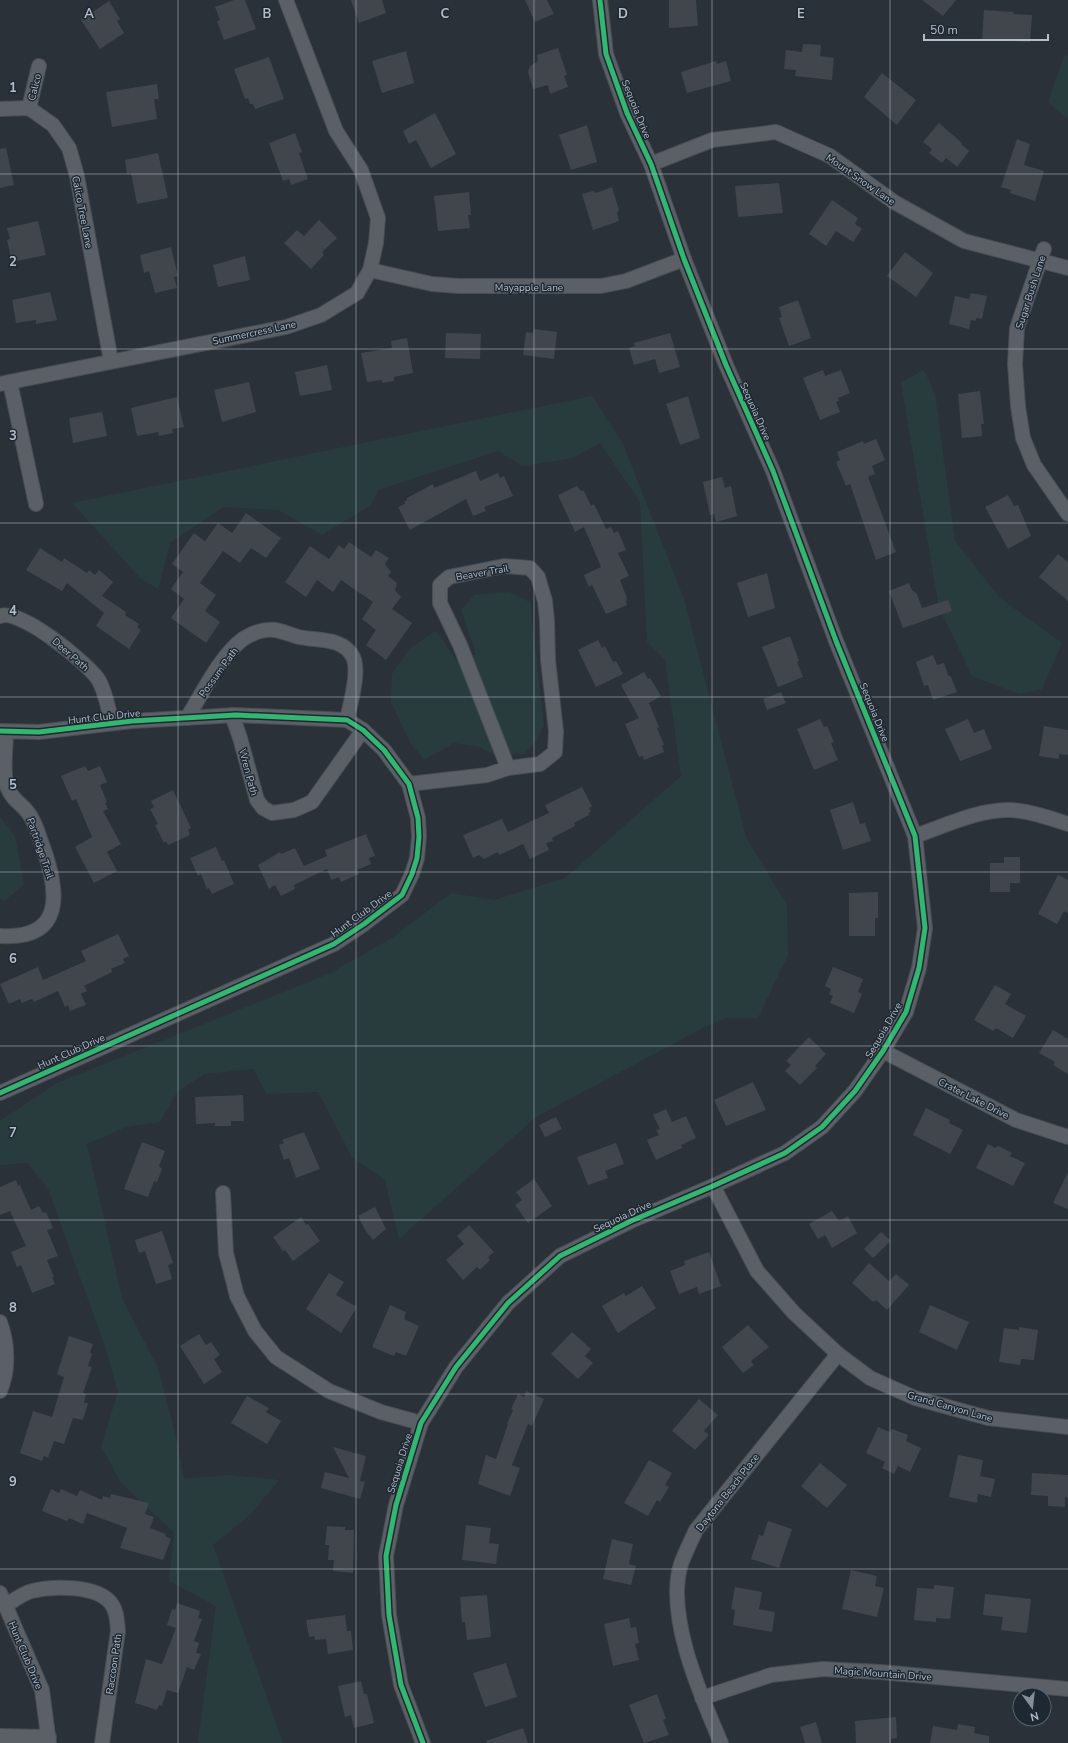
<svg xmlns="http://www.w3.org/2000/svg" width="1068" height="1743" font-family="'Nunito Sans',sans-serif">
<rect width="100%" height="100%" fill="#2b3138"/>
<!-- green -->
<g fill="#283c3e">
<polygon points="1068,54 1068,119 1048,102 1064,57"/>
<polygon points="924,370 935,394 955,541 1000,598 1062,643 1042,689 1019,694 972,676 939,608 901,382"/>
<polygon points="592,396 623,444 684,599 746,837 787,905 788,955 758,1018 726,1018 703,1028 536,1117 399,1239 385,1180 352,1157 318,1092 266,1094 254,1069 204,1074 177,1092 160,1122 126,1127 87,1144 122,1298 158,1368 177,1442 184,1479 230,1475 279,1480 250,1515 213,1545 283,1743 200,1743 198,1741 216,1606 169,1581 174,1533 121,1483 101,1446 118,1392 105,1346 48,1189 28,1163 0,1165 0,1121 57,1083 331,973 392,938 451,893 494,900 565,878 681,776 665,660 647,642 640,502 600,443 573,458 522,466 498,451 378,490 371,505 322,535 278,510 223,507 170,543 158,589 141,579 72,503"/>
<polygon points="509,592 530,602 544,725 535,743 524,754 492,754 480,747 454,743 424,760 410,742 391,702 392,674 410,648 436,631 458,663 476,654 461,610 474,595"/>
<polygon points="0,817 15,836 24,885 4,901 0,898"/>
</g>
<!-- building -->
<g fill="#40464b">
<polygon points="234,0 245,0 256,29 224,40 217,21 220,20 215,7"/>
<polygon points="351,0 382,0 386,13 359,23"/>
<polygon points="525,0 547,0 554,14 535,22"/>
<polygon points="669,0 696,0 698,26 669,28"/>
<polygon points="922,0 956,0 943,16"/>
<polygon points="109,1 120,19 117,21 124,33 100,49 81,20"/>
<polygon points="984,10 1014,12 1013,14 1032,15 1030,42 982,39"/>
<polygon points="803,44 821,45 820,56 834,58 832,80 795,76 796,70 784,69 786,50 802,52"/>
<polygon points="558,48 567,75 564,76 568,87 550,94 548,85 533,89 528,72 530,66 538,61 537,55"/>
<polygon points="406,51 414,83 382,93 372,61"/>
<polygon points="269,57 284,99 255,109 253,104 250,104 248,98 245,99 234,69"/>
<polygon points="716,61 717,64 726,61 731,81 687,93 681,72"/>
<polygon points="882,73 916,100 897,125 864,97"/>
<polygon points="157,84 159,99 154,99 157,119 112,127 106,92"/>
<polygon points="435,113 456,154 431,168 416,140 409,144 403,131"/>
<polygon points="939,123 962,143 961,144 969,151 957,167 946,158 942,163 929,153 932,149 923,142"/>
<polygon points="587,125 597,162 571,170 559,135"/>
<polygon points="295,133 302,152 299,153 308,179 291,185 289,179 283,181 269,143"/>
<polygon points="1017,139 1030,144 1024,165 1044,171 1035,201 1010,193 1011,190 1001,187"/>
<polygon points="6,148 14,185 0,188 0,149"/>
<polygon points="158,153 168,198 137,204 131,173 127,174 125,160"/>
<polygon points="779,183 783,213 738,217 735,186"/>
<polygon points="612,187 619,210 617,213 619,221 593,230 582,194 593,191 596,193"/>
<polygon points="469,192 471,215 468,215 470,228 438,231 434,196"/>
<polygon points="832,200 858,218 855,224 862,229 853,242 836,231 826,246 809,234"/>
<polygon points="319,220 337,238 322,252 324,255 311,269 284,243 297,230 304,236"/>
<polygon points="38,221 46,255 12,262 7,240 10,239 7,228"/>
<polygon points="171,247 178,276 174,277 177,288 155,293 149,271 144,273 140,255"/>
<polygon points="905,252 933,273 916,297 887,276"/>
<polygon points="245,256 250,280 218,287 213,265"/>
<polygon points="50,292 57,320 36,324 36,320 16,323 12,300"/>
<polygon points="971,293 987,296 982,319 976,318 976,321 971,320 969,329 949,324 955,296 969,299"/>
<polygon points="798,300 811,338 789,346 779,318 782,317 779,307"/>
<polygon points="534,329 557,332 554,359 523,355 526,332 533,333"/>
<polygon points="446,333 481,334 480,359 445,358"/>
<polygon points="670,333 680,367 659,373 655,359 634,365 629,348 635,346 634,343"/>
<polygon points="407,338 413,373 394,377 394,381 382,383 382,380 367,382 361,353 392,348 391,341"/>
<polygon points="327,365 332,390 300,396 295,372"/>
<polygon points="823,370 825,376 841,370 850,393 838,398 839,401 836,402 840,412 820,420 803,378"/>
<polygon points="249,382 256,412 222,422 214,390"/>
<polygon points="980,391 984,424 981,424 982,436 962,438 958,394"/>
<polygon points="688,396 700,438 680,445 666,404"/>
<polygon points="177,397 184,427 172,429 173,433 159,436 158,432 137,436 131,408"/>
<polygon points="102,412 107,436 73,443 69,418"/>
<polygon points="876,439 885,460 872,466 875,474 868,477 896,552 876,560 850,484 846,486 836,462 840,460 837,452 863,441 864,444"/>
<polygon points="476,471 480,481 498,473 500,478 504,476 513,496 484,507 486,511 473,516 466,499 410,530 398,507 405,504 404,502 407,500 407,498 433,484 434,488"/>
<polygon points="722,477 725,488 731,486 737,516 716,522 714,514 710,515 703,482"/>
<polygon points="577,486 580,490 584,491 591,506 594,504 606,529 611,527 614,533 618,531 626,550 618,553 629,576 620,580 627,598 626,601 627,605 606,614 592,585 589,587 584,575 601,567 584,527 575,532 558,495"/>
<polygon points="1008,495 1014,506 1018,505 1031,536 1008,549 985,507"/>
<polygon points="246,513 281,538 266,558 251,548 240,563 223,551 200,583 216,595 205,611 220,622 206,643 171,618 184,599 171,589 183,572 172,564 194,533 205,541 218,523 232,533"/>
<polygon points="349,542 371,557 376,550 389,558 385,564 391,572 388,576 397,583 395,590 401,597 392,609 412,623 386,660 366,645 376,630 362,619 373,602 341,580 333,592 317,580 306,597 285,582 310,546 329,559 339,545 344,549"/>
<polygon points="40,548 62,562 64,558 87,573 89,570 95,575 99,570 113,582 102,596 126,612 125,615 139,624 137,627 141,630 129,649 96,626 104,613 67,583 62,591 26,570"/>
<polygon points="1058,554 1068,562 1068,601 1039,577"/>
<polygon points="767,573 775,608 748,617 737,583"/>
<polygon points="909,583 912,590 917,594 922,608 948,600 952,611 903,628 889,591"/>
<polygon points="790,636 799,661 797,662 803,677 778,687 762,647"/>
<polygon points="598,640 602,648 605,646 613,662 616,661 623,674 596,687 578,650"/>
<polygon points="933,655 937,665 944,663 948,675 951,677 957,692 933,700 928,685 924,686 916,662"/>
<polygon points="644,672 648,679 650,678 661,696 649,703 659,727 657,728 664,745 662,746 664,752 644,760 643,756 639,757 625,724 639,718 621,685"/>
<polygon points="781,692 786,703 767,710 763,699"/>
<polygon points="820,719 824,727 827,726 834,742 831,743 838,760 814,770 797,729"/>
<polygon points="968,719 974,733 984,729 992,749 960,761 945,729"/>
<polygon points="1044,726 1068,730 1068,755 1059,754 1059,759 1039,756"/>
<polygon points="85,766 88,771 100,766 107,782 100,785 107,802 105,803 108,809 103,811 121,844 107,852 117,871 94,883 75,847 92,837 76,799 72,801 61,776"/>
<polygon points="582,787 592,806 589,808 591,812 588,813 589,815 574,823 575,826 552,838 553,841 546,843 549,850 530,859 523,844 499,855 498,852 484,859 479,855 473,858 463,835 502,819 508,832 549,813 545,805"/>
<polygon points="173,790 191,828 188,830 190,835 168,845 166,841 164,843 155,825 158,824 150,809 154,807 151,801"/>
<polygon points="853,802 860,824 865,823 871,841 843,850 830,810"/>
<polygon points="366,834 375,856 369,858 371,864 357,870 359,874 341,882 339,877 331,880 327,869 294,885 295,889 281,896 275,885 269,889 258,865 280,852 281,854 295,848 304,866 327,856 325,850"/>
<polygon points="216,847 222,861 224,860 234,884 212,894 209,888 207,889 201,874 198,876 190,858"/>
<polygon points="1004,857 1020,857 1020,883 1010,883 1010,892 990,892 990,863 1004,863"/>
<polygon points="1058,875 1068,880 1068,913 1064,911 1057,924 1038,914"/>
<polygon points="878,892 878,918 875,918 875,936 849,936 849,893"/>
<polygon points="118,934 129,956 123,959 125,963 111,969 112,972 84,986 87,991 81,994 86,1005 70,1011 68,1005 65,1007 58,991 34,1002 32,999 22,1003 20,999 9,1004 0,984 38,967 43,980 86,961 81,951"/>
<polygon points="833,967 863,979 858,992 862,994 854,1013 830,1003 833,996 829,994 831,989 825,986"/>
<polygon points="995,985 1011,994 1005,1004 1026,1016 1013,1038 996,1028 993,1031 974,1020"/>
<polygon points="1053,1030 1068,1039 1068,1074 1053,1065 1055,1062 1039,1053"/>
<polygon points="809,1037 826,1054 815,1066 817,1068 800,1085 785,1071 791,1065 786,1061"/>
<polygon points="753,1082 766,1110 726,1126 714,1100"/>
<polygon points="243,1095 244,1121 231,1121 231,1126 215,1126 215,1123 196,1124 195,1097"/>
<polygon points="926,1108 950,1120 949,1123 963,1130 950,1154 913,1135"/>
<polygon points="666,1109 672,1122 686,1116 696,1138 681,1145 682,1148 656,1160 647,1140 659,1135 656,1130 660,1129 653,1115"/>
<polygon points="556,1117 562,1129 545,1137 539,1125"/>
<polygon points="304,1132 320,1169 296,1178 289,1158 284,1160 279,1145 284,1143 282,1140"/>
<polygon points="142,1142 165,1151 159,1166 162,1169 157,1182 154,1181 148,1197 124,1189"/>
<polygon points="616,1143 624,1164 605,1171 608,1178 588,1185 577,1157"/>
<polygon points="988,1144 995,1148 998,1146 1012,1153 1010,1156 1025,1163 1013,1186 976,1168"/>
<polygon points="1068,1172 1068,1209 1053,1203"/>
<polygon points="534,1179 552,1206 528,1223 515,1205 522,1200 516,1192"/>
<polygon points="16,1180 18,1186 20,1185 31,1210 39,1206 43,1213 46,1212 53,1228 47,1230 58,1256 47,1260 54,1277 52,1277 55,1284 32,1293 21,1265 17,1267 11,1252 26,1246 10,1211 0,1215 0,1187"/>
<polygon points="375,1207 386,1229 373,1240 365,1230 358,1216"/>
<polygon points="832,1211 839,1221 848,1216 857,1233 832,1248 825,1235 818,1239 809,1224"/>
<polygon points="301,1217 306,1225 308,1224 320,1241 293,1261 285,1250 283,1251 273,1237"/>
<polygon points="469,1225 494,1252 488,1257 490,1260 480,1270 477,1267 463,1280 446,1260 464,1244 457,1236"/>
<polygon points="162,1231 173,1263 168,1265 172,1279 156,1284 145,1251 139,1253 135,1240"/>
<polygon points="881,1232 891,1241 873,1258 864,1249"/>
<polygon points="709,1252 721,1286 699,1294 697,1287 679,1294 670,1271 685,1265 684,1261"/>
<polygon points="869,1263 889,1281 896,1274 909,1285 887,1310 876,1300 873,1302 852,1283"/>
<polygon points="329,1273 344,1282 336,1295 357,1307 341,1333 306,1309"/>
<polygon points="642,1286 656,1308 618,1333 602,1306 624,1293 626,1296"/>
<polygon points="390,1305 406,1312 404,1319 419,1326 406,1356 396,1352 394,1356 372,1347"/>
<polygon points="930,1305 969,1322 957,1350 919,1332"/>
<polygon points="748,1325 769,1347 751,1361 754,1365 743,1373 722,1347"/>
<polygon points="1019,1327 1038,1330 1034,1360 1021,1359 1020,1365 999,1362 1004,1328 1019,1330"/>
<polygon points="572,1332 591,1349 585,1356 593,1363 578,1379 551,1354"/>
<polygon points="199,1334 206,1345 211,1342 220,1355 214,1359 222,1372 204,1384 180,1346"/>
<polygon points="69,1336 93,1344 90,1353 92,1354 88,1366 92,1367 83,1393 86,1394 84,1403 88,1403 83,1420 73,1418 64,1444 54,1441 48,1458 44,1456 42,1461 20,1453 33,1411 52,1417 64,1377 57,1374"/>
<polygon points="526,1391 544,1399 532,1426 528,1424 512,1465 520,1468 510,1496 478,1484 486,1455 496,1459 508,1424 507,1424 513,1410 511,1409 518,1394 524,1397"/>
<polygon points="247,1396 269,1408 266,1412 281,1421 267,1444 231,1423"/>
<polygon points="699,1399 718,1415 704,1431 709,1435 695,1450 672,1431"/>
<polygon points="878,1427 890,1432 892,1429 908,1435 906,1441 921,1448 910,1472 898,1466 894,1474 882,1468 885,1462 866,1453"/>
<polygon points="333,1447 366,1456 360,1481 365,1482 360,1499 321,1488 325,1472 349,1478"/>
<polygon points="958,1455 983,1460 980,1476 995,1479 991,1497 978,1494 977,1503 949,1497"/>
<polygon points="649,1460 672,1473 665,1485 669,1487 660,1502 657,1500 648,1516 624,1503"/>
<polygon points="820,1463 847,1485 827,1508 801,1486"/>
<polygon points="1032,1473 1068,1475 1068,1498 1065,1497 1065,1507 1048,1506 1048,1496 1031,1495"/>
<polygon points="51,1489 59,1493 61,1489 77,1496 80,1490 102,1500 103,1496 110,1498 111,1494 149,1503 145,1514 154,1517 150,1528 166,1534 165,1536 171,1539 163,1560 120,1548 127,1528 87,1513 83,1524 69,1518 67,1521 42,1511"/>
<polygon points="768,1521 792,1529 779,1568 751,1559 759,1535 763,1536"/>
<polygon points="466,1525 491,1528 489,1543 499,1544 496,1564 462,1560"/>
<polygon points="327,1526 345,1527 345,1530 354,1530 353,1573 333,1571 334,1560 328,1560 329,1545 325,1545"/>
<polygon points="612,1539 633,1544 629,1564 636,1566 631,1585 603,1579"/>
<polygon points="851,1570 877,1576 875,1586 884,1588 877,1617 842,1609"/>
<polygon points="934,1585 954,1587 950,1619 936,1618 936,1622 914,1620 917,1588 934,1589"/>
<polygon points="735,1587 762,1592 759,1609 775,1612 772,1632 733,1625 735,1610 731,1609"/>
<polygon points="985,1594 1031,1599 1027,1633 1001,1630 1003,1617 983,1615"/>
<polygon points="487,1595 491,1637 467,1640 465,1622 462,1622 460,1597"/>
<polygon points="177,1603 200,1611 198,1618 202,1619 194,1641 199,1643 196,1653 201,1654 194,1670 187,1667 178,1693 167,1690 162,1706 159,1705 157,1710 135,1703 146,1659 162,1664 176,1628 167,1625 172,1609 175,1610"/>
<polygon points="345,1615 347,1631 351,1631 353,1650 328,1654 326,1639 315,1640 314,1636 309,1637 306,1620"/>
<polygon points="629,1618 631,1628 636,1627 639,1643 635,1644 639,1660 613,1666 604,1624"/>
<polygon points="506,1663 517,1697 485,1707 473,1673"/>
<polygon points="361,1681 364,1694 367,1694 374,1723 354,1728 351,1715 345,1717 338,1686"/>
<polygon points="657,1694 666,1719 663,1720 669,1735 644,1743 629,1705"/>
<polygon points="896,1717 897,1738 891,1739 891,1743 856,1743 855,1721"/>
<polygon points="816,1722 822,1743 805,1743 800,1727"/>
<polygon points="958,1724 975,1727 974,1733 989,1736 989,1743 930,1743 933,1726 957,1730"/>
<polygon points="523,1728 528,1743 487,1743 486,1741"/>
</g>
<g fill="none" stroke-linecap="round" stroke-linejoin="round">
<defs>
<g id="minor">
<polyline points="29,108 39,66"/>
<polyline points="0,109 29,108 53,125 69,148 77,176 111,361"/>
<polyline points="651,164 712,140 776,132 830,156 894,202 964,241 1068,268"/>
<polyline points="1044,249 1017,328 1015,364 1018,406 1023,438 1034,465 1068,514"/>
<polyline points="370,270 432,284 459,286 601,286 626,281 684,259"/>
<polyline points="10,382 36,504"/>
<polyline points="0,384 286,327 321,315 357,293 370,270 376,243 378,218 361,170 336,131 286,0"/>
<path d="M0 616C20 608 86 662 98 679 106 692 108 709 112 723"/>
<polyline points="232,715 240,738 257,800 263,808 272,813 294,810 312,802 363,730"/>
<path d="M187 718C202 694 220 656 243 639 252 633 264 629 275 630 283 631 291 635 299 637 317 641 343 637 353 657 360 672 350 704 347 720"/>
<polyline points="0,731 39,732 132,721 236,715 347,720 363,730 384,750 409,784 418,818 419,837 417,858 412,874 402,895 364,924 334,944 0,1093"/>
<polyline points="409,784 487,775 508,768 540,764 555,752 556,731 548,660 547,621 545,601 538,577 530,568 504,566 449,577 440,585 440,603 460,645 508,768"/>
<path d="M915 836C945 826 978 809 1011 810 1030 811 1050 818 1068 824"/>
<path d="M0 936C65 940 59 892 43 847 39 837 36 823 29 814 22 803 12 801 7 786 2 772 6 747 6 732"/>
<polyline points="883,1051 1016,1120 1068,1137"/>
<polyline points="713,1186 757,1271 794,1313 838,1354 870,1378 915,1398 988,1418 1068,1427"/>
<polyline points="223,1193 226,1253 237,1296 255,1331 276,1357 329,1391 381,1412 421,1423"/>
<path d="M0 1322C8 1344 9 1370 0 1391"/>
<polyline points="0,1593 42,1690 49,1743"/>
<path d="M5 1606C13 1601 23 1593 32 1591 53 1586 95 1585 110 1602 117 1610 117 1621 118 1631L102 1743"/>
<polyline points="702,1698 771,1675 823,1669 880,1672 1068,1689"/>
<polyline points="0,1736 49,1737"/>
<polyline points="423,1743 401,1685 389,1615 386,1556 396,1505 421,1423 456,1367 508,1303 560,1256 631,1221 713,1186 785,1153 822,1127 855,1091 883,1051 906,1012 919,968 925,928 915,836 836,641 773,471 726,365 684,259 651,164 627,113 606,54 600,0"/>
<path d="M721 1743C701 1696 665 1615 681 1564 685 1553 691 1541 696 1530L838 1354"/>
</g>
</defs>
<!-- minor casing -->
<use href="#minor" stroke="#494d53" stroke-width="16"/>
<!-- minor -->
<use href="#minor" stroke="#5b6066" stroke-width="14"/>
<defs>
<g id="cycleway">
<polyline points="0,731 39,732 132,721 236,715 347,720 363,730 384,750 409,784 418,818 419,837 417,858 412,874 402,895 364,924 334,944 0,1093"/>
<polyline points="423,1743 401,1685 389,1615 386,1556 396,1505 421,1423 456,1367 508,1303 560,1256 631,1221 713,1186 785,1153 822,1127 855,1091 883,1051 906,1012 919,968 925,928 915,836 836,641 773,471 726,365 684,259 651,164 627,113 606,54 600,0"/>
</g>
</defs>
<!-- cycleway casing -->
<use href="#cycleway" stroke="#1e2833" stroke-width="8"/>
<!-- cycleway -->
<use href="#cycleway" stroke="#33b770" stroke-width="5"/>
</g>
<!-- grid -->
<path fill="none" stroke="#b5bec9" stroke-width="1" stroke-opacity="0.55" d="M178 0V1743M356 0V1743M534 0V1743M712 0V1743M890 0V1743M0 174H1068M0 349H1068M0 523H1068M0 697H1068M0 872H1068M0 1046H1068M0 1220H1068M0 1394H1068M0 1569H1068"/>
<g text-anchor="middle" stroke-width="3" stroke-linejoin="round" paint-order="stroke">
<!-- street labels -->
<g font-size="10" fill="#b5bec9" stroke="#1e2833">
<text transform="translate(34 87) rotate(-77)" y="4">Calico</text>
<text transform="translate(637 109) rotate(68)" y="4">Sequoia Drive</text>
<text transform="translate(861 179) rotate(35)" y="4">Mount Snow Lane</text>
<text transform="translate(83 212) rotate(79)" y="4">Calico Tree Lane</text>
<text x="529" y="291">Mayapple Lane</text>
<text transform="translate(1030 292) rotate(-72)" y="4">Sugar Bush Lane</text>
<text transform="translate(254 332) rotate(-12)" y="4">Summercress Lane</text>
<text transform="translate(756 411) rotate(66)" y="4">Sequoia Drive</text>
<text transform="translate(482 572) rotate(-10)" y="4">Beaver Trail</text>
<text transform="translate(71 654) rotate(41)" y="4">Deer Path</text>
<text transform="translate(218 672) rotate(-54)" y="4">Possum Path</text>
<text transform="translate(875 712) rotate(68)" y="4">Sequoia Drive</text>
<text transform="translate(104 716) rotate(-6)" y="4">Hunt Club Drive</text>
<text transform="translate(249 772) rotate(75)" y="4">Wren Path</text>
<text transform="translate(41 848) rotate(71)" y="4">Partridge Trail</text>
<text transform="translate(361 913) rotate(-36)" y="4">Hunt Club Drive</text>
<text transform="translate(883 1030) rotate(-60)" y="4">Sequoia Drive</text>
<text transform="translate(71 1051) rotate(-24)" y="4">Hunt Club Drive</text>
<text transform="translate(974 1098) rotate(27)" y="4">Crater Lake Drive</text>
<text transform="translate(622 1216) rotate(-25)" y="4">Sequoia Drive</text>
<text transform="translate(950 1406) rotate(16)" y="4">Grand Canyon Lane</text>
<text transform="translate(399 1463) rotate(-73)" y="4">Sequoia Drive</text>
<text transform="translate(727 1492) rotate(-52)" y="4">Daytona Beach Place</text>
<text transform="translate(26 1655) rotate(67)" y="4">Hunt Club Drive</text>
<text transform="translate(113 1664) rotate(-82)" y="4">Raccoon Path</text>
<text transform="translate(883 1673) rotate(4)" y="4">Magic Mountain Drive</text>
</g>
</g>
<g font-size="13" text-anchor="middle" font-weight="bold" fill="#b5bec9" stroke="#1e2833" stroke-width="3" stroke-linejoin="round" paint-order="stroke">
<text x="89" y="18">A</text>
<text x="267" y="18">B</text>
<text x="445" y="18">C</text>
<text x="623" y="18">D</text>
<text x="801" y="18">E</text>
<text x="13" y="92">1</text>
<text x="13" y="266">2</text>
<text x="13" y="440">3</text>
<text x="13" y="615">4</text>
<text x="13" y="789">5</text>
<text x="13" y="963">6</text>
<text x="13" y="1137">7</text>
<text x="13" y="1312">8</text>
<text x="13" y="1486">9</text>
</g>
<!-- north arrow -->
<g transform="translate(1032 1707) rotate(165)"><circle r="19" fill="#1e2833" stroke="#5a646f"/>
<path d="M0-3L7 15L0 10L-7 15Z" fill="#858d96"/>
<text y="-6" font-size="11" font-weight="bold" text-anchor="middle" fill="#b5bec9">N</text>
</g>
<!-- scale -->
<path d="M924 34v6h124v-6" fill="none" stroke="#b5bec9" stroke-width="2"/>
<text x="930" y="34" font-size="12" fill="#b5bec9" stroke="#1e2833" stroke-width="3" paint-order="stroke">50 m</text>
</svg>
